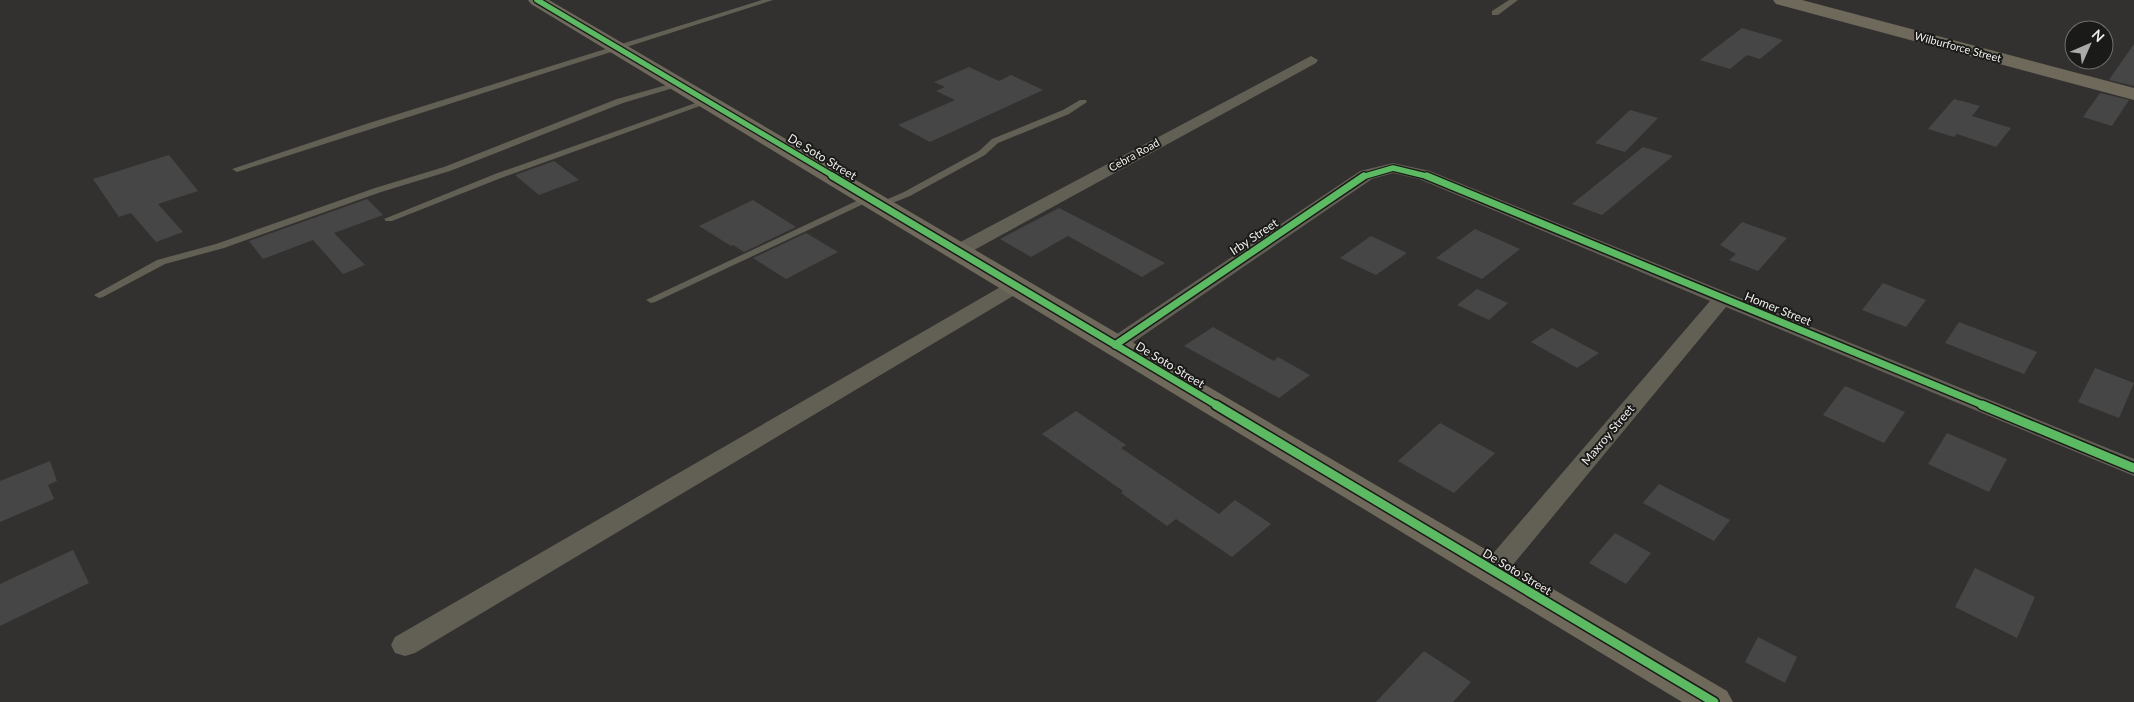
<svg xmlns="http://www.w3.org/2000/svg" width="2134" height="702" font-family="Lato,sans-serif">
<rect width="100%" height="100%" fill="#32312f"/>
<!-- building -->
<g fill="#474646">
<polygon points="1742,28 1783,40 1760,59 1747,55 1730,69 1700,60"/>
<polygon points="2134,44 2134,86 2109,80"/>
<polygon points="969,67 999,81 1011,75 1043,90 930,142 898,125 955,100 936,91 945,87 934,82"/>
<polygon points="2100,93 2129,100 2112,126 2083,117"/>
<polygon points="1954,99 1980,106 1972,116 2011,128 1996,147 1957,134 1954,137 1928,129"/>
<polygon points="1630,110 1658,118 1625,152 1595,143"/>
<polygon points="1643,147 1673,156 1602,215 1572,204"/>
<polygon points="169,155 198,191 158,204 183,232 156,242 131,213 119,217 93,179"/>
<polygon points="554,161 579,180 539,195 515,175"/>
<polygon points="367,199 383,215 334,233 365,265 343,274 313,240 263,259 249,241"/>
<polygon points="753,200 796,227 744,252 733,245 731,246 699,226"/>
<polygon points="1059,208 1104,231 1165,263 1142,277 1068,236 1031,257 1000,239"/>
<polygon points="1742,222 1787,238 1758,271 1729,260 1736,254 1720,245"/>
<polygon points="1475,229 1520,249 1482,279 1436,258"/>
<polygon points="806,233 838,252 786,279 753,258"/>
<polygon points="1371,236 1407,253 1376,275 1340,258"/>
<polygon points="1883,283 1926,300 1906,327 1862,310"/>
<polygon points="1477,289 1508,303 1489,320 1457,305"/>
<polygon points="1959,322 2037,352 2024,374 1945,343"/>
<polygon points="1213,327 1274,361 1278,357 1310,375 1279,398 1184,346"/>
<polygon points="1552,328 1599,353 1577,368 1531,342"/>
<polygon points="2095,368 2134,383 2119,418 2078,402"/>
<polygon points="1845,386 1905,412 1884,443 1823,415"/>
<polygon points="1076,411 1126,445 1121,448 1219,514 1235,500 1271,524 1232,557 1176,519 1167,526 1121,493 1123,491 1042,434"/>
<polygon points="1440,423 1495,453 1454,493 1398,461"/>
<polygon points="1947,433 2007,459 1989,492 1928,464"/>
<polygon points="50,461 57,481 48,485 54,499 0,522 0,481"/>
<polygon points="1659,484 1730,520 1714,541 1643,503"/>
<polygon points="1615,533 1651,553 1626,584 1589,563"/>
<polygon points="73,550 89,583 0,626 0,584"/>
<polygon points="1975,568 2035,597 2017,638 1955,607"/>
<polygon points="1758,637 1797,657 1785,683 1745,662"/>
<polygon points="1424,651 1471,682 1453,702 1376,702"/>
</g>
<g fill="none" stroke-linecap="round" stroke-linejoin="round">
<!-- lane -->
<g fill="#625f54" fill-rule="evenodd">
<polygon points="762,0 773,0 240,171 237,172 232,169 366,124"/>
<polygon points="1509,0 1518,0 1498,15 1492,15 1492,11"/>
<polygon points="677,82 680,82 680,86 623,103 450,171 381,192 224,248 165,264 103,297 99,298 94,295 157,260 216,244 375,188 444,167 617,99"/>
<polygon points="704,100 710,100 711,102 501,178 392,221 386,221 384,219 495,174"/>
<polygon points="1080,100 1086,100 1087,102 1069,114 998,143 985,155 910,196 882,207 879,208 874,205 904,192 979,151 992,139 1063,110"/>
<polygon points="869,195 872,196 872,200 655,302 651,303 646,300"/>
</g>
<!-- street -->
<g fill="#625f54" fill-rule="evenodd">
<polygon points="1311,56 1318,60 1316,63 965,255 951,255 948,251 951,247"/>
<polygon points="1393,163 1430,171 2134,459 2134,476 1726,307 1502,578 1493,581 1484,578 1480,571 1484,564 1710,301 1419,179 1393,173 1372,179 1122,350 1115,352 1108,350 1104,345 1108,340 1360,171"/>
<polygon points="1016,280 1023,282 1026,286 1023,290 415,653 405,656 395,653 391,645 395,637 1009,282"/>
</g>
<!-- secondary -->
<g fill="#6e695b" fill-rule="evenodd">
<polygon points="528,0 549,0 1727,691 1733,702 1682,702 531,4"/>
<polygon points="1773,0 1802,0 2134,88 2134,100 1776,4"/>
</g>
<defs>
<g id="cycleway-far2">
<polyline points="537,0 835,177"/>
<polyline points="1362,177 1393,168 1430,177"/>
</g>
<g id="cycleway-far1">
<polyline points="832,176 1218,406"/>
<polyline points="1427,176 1985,406"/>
<polyline points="1115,345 1364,176"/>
</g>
<g id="cycleway">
<polyline points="1216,405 1714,702"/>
<polyline points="1982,405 2134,468"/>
</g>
</defs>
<!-- cycleway-far2 casing -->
<use href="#cycleway-far2" stroke="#1a1a18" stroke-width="8"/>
<!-- cycleway-far1 casing -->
<use href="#cycleway-far1" stroke="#1a1a18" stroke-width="10"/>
<!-- cycleway casing -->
<use href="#cycleway" stroke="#1a1a18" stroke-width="12"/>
<!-- cycleway-far2 -->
<use href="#cycleway-far2" stroke="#5cba63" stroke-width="5.5"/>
<!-- cycleway-far1 -->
<use href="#cycleway-far1" stroke="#5cba63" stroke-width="7"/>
<!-- cycleway -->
<use href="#cycleway" stroke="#5cba63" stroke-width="9"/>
</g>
<g text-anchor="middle" stroke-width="4" stroke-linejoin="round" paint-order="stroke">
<!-- far-street labels -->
<g font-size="11" fill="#eeedea" stroke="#1a1a18">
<text transform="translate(1958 47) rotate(15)" y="4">Wilburforce Street</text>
<text transform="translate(1134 155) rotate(-29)" y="4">Cebra Road</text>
</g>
<!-- street labels -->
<g font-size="12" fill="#eeedea" stroke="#1a1a18">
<text transform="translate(822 157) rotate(31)" y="4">De Soto Street</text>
<text transform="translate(1254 237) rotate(-34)" y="4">Irby Street</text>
<text transform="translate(1778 309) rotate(22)" y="4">Homer Street</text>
<text transform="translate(1170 365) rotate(31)" y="4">De Soto Street</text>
<text transform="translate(1608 435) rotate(-50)" y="4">Maxroy Street</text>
<text transform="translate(1517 572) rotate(31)" y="4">De Soto Street</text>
</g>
</g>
<!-- north arrow -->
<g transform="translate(2089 45) rotate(45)"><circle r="24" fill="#1a1a18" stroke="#6f6e6c"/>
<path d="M0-4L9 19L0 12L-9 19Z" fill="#acaba9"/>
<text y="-8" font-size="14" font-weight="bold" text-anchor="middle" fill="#eeedea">N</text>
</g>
</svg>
